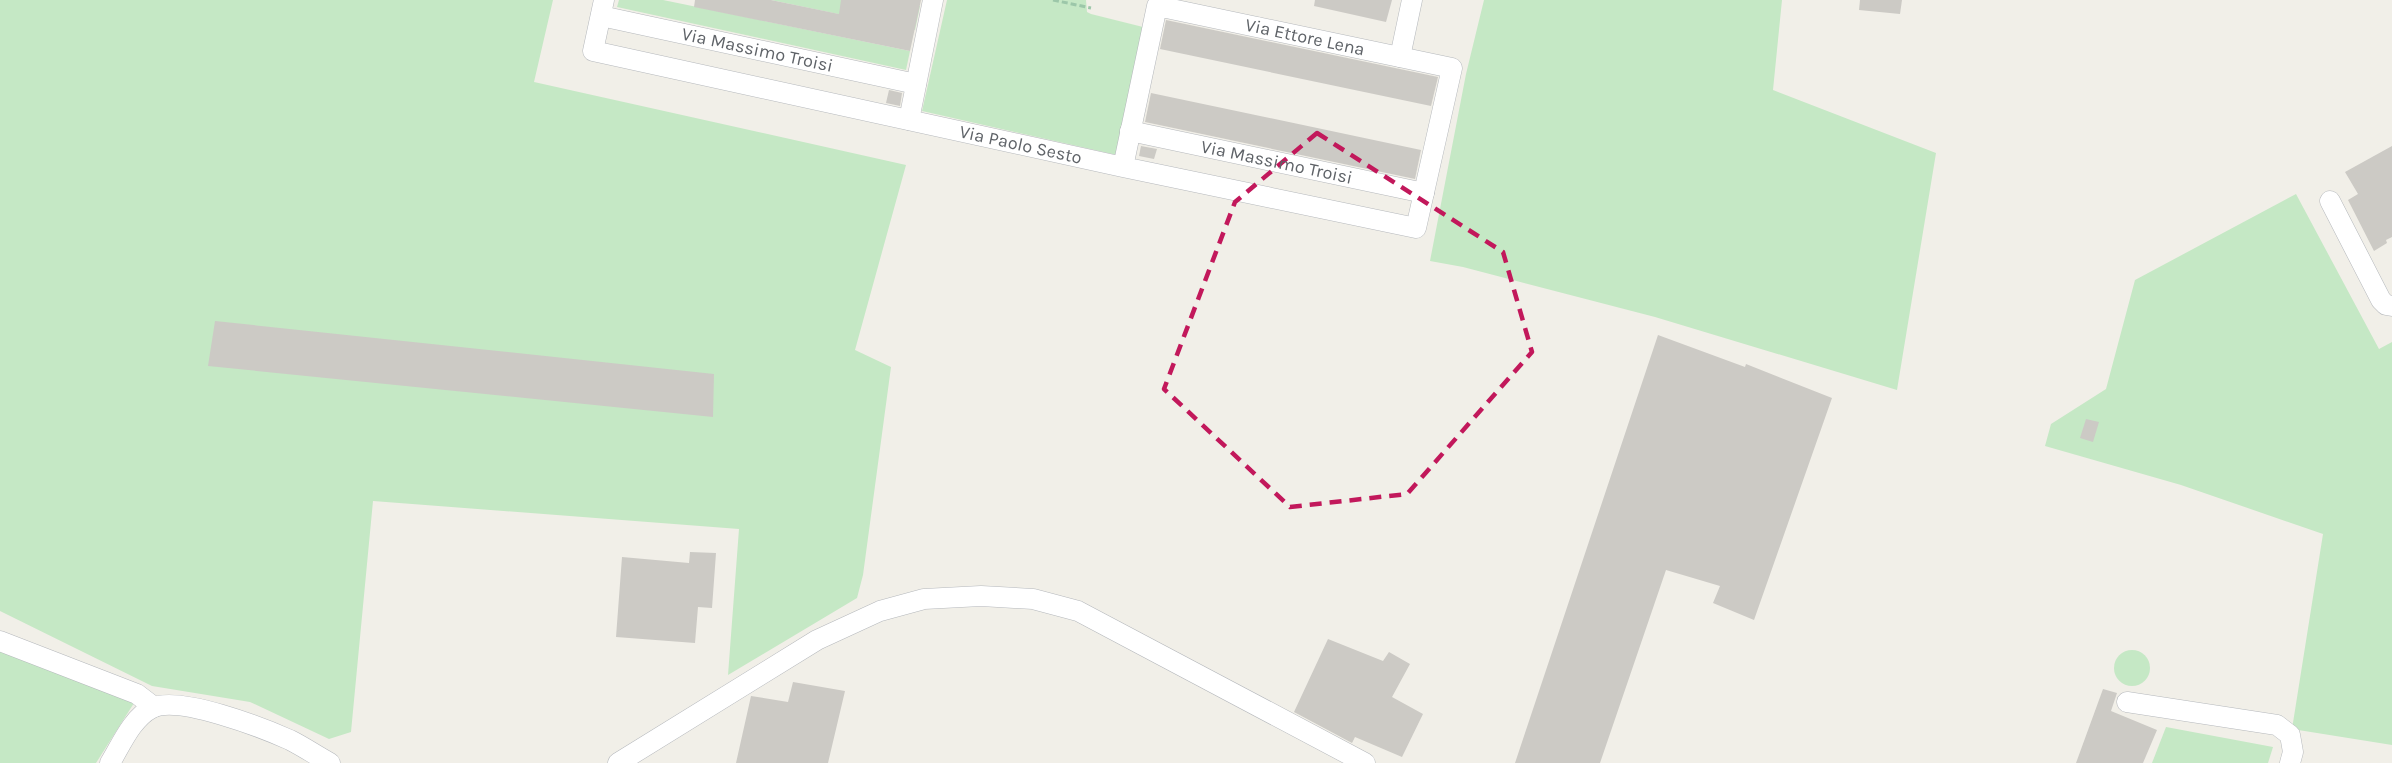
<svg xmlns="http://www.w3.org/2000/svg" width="2392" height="763" font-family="Karla,sans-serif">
<rect width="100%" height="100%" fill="#f1efe8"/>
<!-- green -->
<g fill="#c5e8c5">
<polygon points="0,0 553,0 534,82 906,165 855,350 891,367 863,575 857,598 728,675 739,529 373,501 351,732 329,739 250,702 152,686 0,611"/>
<polygon points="619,0 663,0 910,51 906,70 617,7"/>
<polygon points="771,0 893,0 920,6 915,30"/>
<polygon points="947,0 1086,0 1087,12 1091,14 1143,27 1117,155 922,111"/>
<polygon points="1484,0 1782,0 1773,90 1936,153 1897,390 1655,317 1463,267 1430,261 1466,74"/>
<polygon points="2296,194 2379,349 2392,342 2392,745 2292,729 2323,534 2181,485 2045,446 2051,424 2106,389 2135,280"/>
<polygon points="0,646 134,703 96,763 0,763"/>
<circle cx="2132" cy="668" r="18"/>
<polygon points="2166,727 2273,747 2268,763 2152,763"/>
</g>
<!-- building -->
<g fill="#cccac5">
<polygon points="695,0 771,0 839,14 841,0 921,0 910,51 694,7"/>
<polygon points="1315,0 1392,0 1386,22 1314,6"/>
<polygon points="1860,0 1902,0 1900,14 1859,10"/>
<polygon points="1166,20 1438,77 1431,106 1160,49"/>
<polygon points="889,90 902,93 900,106 886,103"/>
<polygon points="1151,93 1421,150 1415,179 1145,122"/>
<polygon points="1141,146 1157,149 1154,159 1139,156"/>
<polygon points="2392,146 2392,237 2386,240 2387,243 2374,251 2348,200 2358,194 2345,172"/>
<polygon points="215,321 714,374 713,417 208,366"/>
<polygon points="1658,335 1745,367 1746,364 1832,398 1754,620 1713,603 1720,586 1666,570 1600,763 1515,763"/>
<polygon points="2086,419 2099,422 2093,442 2080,438"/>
<polygon points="690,552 716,553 712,608 698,607 695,643 616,637 622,557 689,563"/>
<polygon points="1328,639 1383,661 1389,652 1410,664 1392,697 1423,714 1402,757 1355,737 1352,743 1294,712"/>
<polygon points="793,682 845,691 828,763 736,763 751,696 788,702"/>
<polygon points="2103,689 2117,693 2111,711 2157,730 2143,763 2076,763"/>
</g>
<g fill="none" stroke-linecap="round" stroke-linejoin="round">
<defs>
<g id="minor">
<path id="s1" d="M604 0 593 51 1123 167 1416 228 1452 68 1157 6 1123 167"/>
<path id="s2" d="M601 16 916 84"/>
<polyline points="1400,57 1412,0"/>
<polyline points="909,120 933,0"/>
<path id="s3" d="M1130 131 1424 193"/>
<polyline points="2330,201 2381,300 2386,305 2392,306"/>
<polyline points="0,641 137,694 154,707"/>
<polyline points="2127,702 2277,725 2290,735 2293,752 2290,763"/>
<path d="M110 763C121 745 132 718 152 708 179 695 263 728 290 740 304 747 317 756 330 763"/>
<polyline points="618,763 817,640 880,611 924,599 981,596 1033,599 1078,611 1365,763"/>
</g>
</defs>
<!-- minor casing -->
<use href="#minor" stroke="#b5b8bc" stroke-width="21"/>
<!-- path -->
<polyline stroke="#9cc7a9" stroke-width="3" stroke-dasharray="6 3" stroke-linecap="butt" points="1053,0 1091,8"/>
<!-- minor -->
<use href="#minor" stroke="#fff" stroke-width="20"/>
</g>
<!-- marked area -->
<path fill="none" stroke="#c2185b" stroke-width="4.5" stroke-dasharray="12 8" stroke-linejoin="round" d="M1317 133 1503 252 1532 352 1407 494 1290 507 1164 389 1235 202Z"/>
<g text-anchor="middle" stroke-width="6" stroke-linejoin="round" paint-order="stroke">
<!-- street labels -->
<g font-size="18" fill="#5f6368" stroke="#fff">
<text transform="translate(1305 37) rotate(12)" y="6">Via Ettore Lena</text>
<text dy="6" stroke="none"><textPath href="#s2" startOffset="160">Via Massimo Troisi</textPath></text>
<text dy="6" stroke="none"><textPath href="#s1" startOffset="490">Via Paolo Sesto</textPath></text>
<text dy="6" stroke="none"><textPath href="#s3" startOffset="150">Via Massimo Troisi</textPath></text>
</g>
</g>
</svg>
